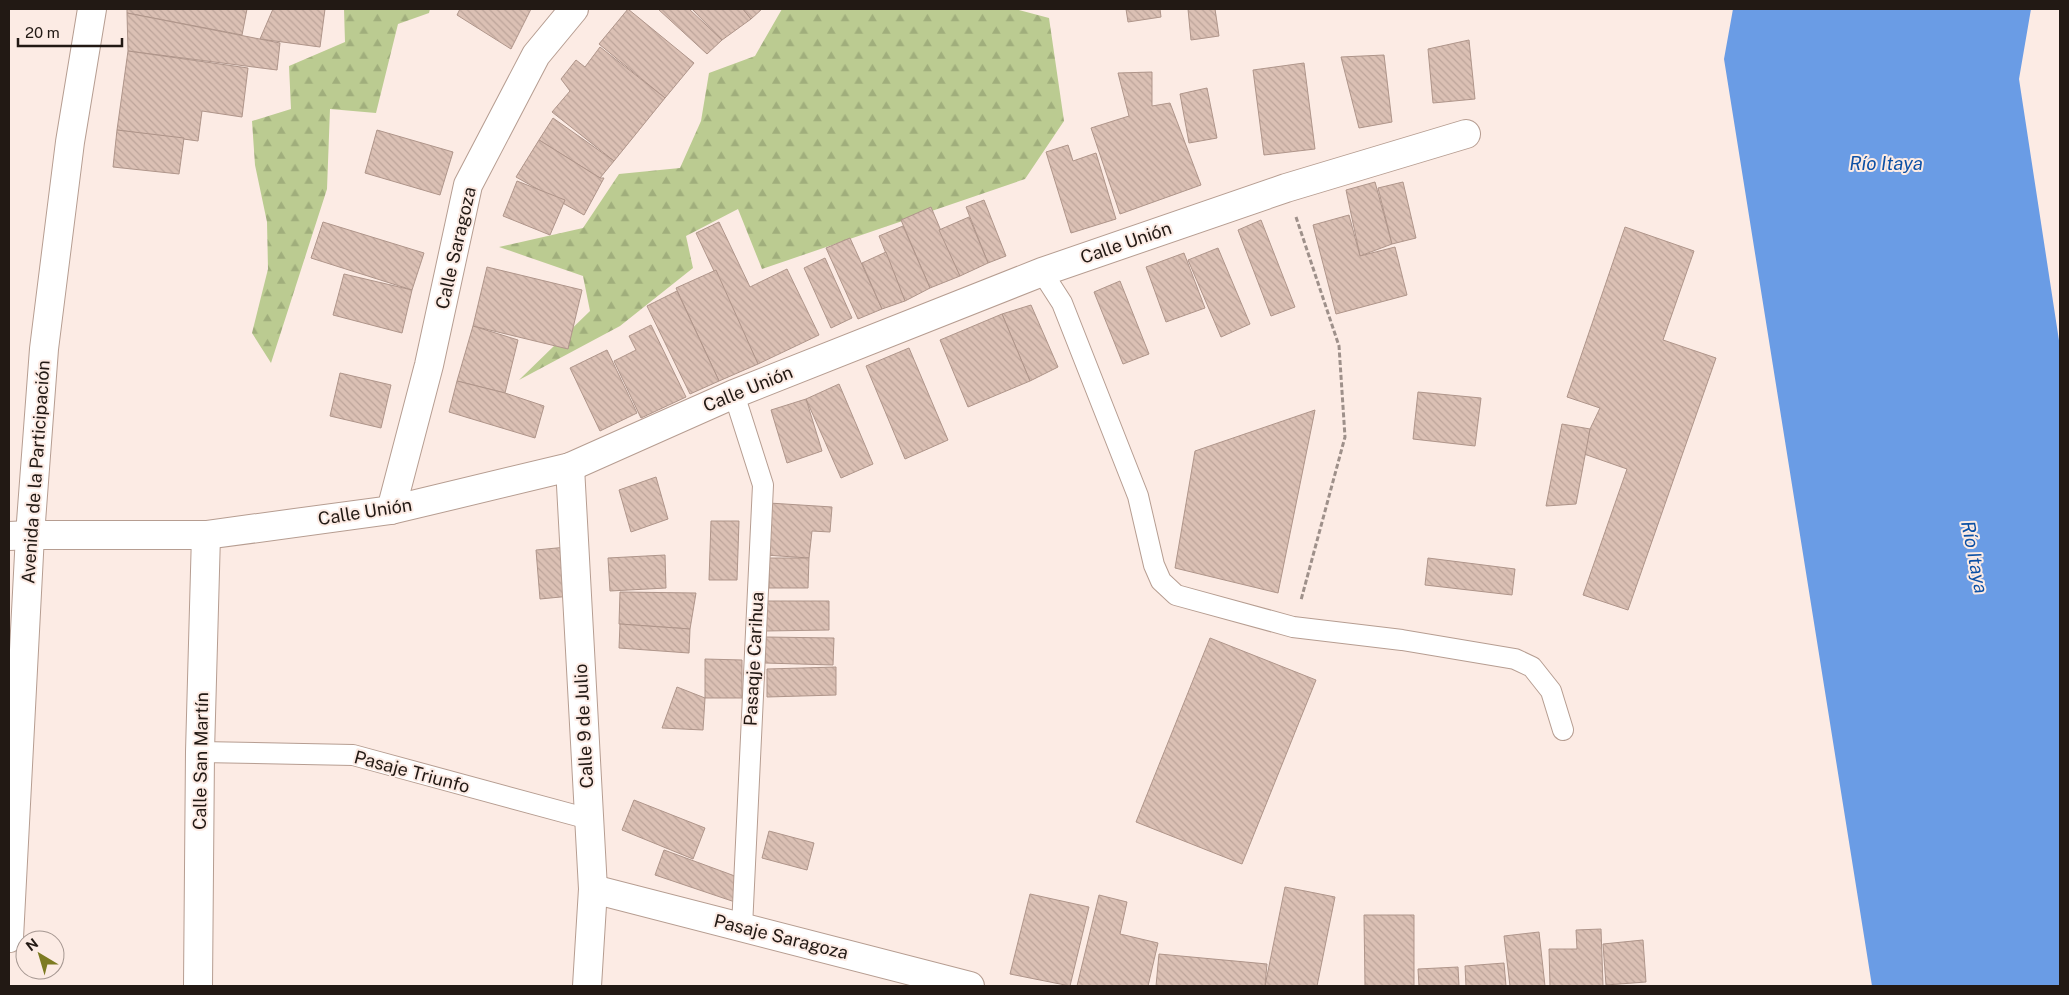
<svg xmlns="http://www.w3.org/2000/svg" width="2069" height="995" font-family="'Public Sans',sans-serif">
<defs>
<pattern id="forest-firs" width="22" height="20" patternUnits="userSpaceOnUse" patternTransform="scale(1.25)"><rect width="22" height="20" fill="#bbcb91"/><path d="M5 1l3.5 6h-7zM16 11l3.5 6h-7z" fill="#a0ae7c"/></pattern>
<pattern id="building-back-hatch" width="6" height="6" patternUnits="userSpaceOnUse" patternTransform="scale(1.25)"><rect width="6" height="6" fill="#dbc0b4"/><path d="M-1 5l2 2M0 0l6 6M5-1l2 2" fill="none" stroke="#bca49a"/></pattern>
</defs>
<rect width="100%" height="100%" fill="#fcebe4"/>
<!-- forest -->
<g fill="url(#forest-firs)">
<polygon points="344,9 430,9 429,13 398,24 376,113 330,109 327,189 271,363 252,333 268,269 267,222 255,165 252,121 291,109 289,66 345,42"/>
<polygon points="782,9 1015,9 1049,18 1064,121 1025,179 762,269 738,209 686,236 693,268 620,326 519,380 590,311 583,276 499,247 583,228 619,174 680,168 701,121 709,73 755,56"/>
</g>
<!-- water -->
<polygon fill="#6a9ce5" points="1733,9 2031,9 2019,79 2060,347 2060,986 1872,986 1724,59"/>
<!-- building -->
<g fill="url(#building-back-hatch)" stroke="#af958a">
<polygon points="127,9 247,9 242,35 127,13"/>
<polygon points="273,9 325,9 320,47 260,39"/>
<polygon points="460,9 531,9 511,49 457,15"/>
<polygon points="628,9 694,63 665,98 599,44"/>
<polygon points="658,9 689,9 722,40 707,54"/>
<polygon points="692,9 743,9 751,19 722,40"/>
<polygon points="743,9 762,9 751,19"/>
<polygon points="1126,9 1160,9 1161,17 1128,22"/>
<polygon points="1188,9 1215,9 1219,36 1191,40"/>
<polygon points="127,13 280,43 277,70 128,51"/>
<polygon points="1469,40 1475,99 1433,103 1428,49"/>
<polygon points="600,47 665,98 614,161 552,112 570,91 561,79 576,60 585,67"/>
<polygon points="128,51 248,68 242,117 202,111 198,141 117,130"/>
<polygon points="1384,55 1392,122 1359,128 1341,57"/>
<polygon points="1304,63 1315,149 1264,155 1253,70"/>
<polygon points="1152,72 1152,106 1170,103 1201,185 1120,214 1091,128 1129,116 1118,73"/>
<polygon points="1207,88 1217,138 1189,143 1180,94"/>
<polygon points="553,118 614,161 600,178 539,140"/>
<polygon points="117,130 184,138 179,174 113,167"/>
<polygon points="377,130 453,152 440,195 365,173"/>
<polygon points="539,140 600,178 604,178 584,215 516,177"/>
<polygon points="1068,145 1073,161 1096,153 1116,219 1071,233 1046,152"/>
<polygon points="517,181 565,200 550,235 503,216"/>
<polygon points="1375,182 1392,244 1360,256 1346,190"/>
<polygon points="1403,182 1416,238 1392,244 1378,188"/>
<polygon points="984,200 1006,256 988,263 966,207"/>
<polygon points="931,207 960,276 930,288 901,220"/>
<polygon points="1349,215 1360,256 1395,247 1407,295 1336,314 1313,225"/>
<polygon points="969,217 988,263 960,276 939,230"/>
<polygon points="1261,220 1295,307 1271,316 1238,230"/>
<polygon points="323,222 424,253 412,290 311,258"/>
<polygon points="719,222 750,287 787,269 819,335 758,364 696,233"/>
<polygon points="903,226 930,288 905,301 879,236"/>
<polygon points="1625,227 1694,251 1663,340 1716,358 1628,610 1583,595 1627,469 1584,454 1590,429 1600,408 1567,397"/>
<polygon points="850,238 882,309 858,319 826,248"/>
<polygon points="1218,248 1250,324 1221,337 1188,260"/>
<polygon points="886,252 905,301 882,309 862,263"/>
<polygon points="1184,253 1205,308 1166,322 1146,267"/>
<polygon points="825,258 852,318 831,328 804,268"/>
<polygon points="487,267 582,290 568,349 473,326"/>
<polygon points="716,270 758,364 719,381 676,288"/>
<polygon points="344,274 412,290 402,333 333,315"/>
<polygon points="1120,281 1149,354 1123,364 1094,292"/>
<polygon points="677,291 719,381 690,394 647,306"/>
<polygon points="1031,305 1058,367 1030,381 1002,314"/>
<polygon points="1002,314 1030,381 968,407 940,340"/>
<polygon points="651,325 686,397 641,418 614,361 636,350 629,336"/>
<polygon points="473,326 518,340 505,393 457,381"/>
<polygon points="909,348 948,440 905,459 866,366"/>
<polygon points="607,350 637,413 600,431 570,368"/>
<polygon points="340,373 391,385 381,428 330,416"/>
<polygon points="457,381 505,393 544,406 535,438 449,412"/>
<polygon points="839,384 873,464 841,478 806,399"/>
<polygon points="1418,392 1481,398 1475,446 1413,439"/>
<polygon points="806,399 822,451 787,463 771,410"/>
<polygon points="1315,410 1278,593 1175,568 1195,451"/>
<polygon points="1562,424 1590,429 1576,504 1546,506"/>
<polygon points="656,477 668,519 631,532 619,490"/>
<polygon points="769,503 832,507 830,532 812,531 809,558 765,555"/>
<polygon points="711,521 739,521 737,580 709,580"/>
<polygon points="567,547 571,596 540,599 536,550"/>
<polygon points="665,555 666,588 610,591 608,558"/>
<polygon points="769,558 809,558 808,588 769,588"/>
<polygon points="1428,558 1515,569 1512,595 1425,585"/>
<polygon points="620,592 696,593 690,629 619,624"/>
<polygon points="765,601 829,601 829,630 765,631"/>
<polygon points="620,624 690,629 689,653 619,648"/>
<polygon points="766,637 834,638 833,665 765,663"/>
<polygon points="1210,638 1316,680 1242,864 1136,822"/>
<polygon points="705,659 742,660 742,698 705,698"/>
<polygon points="836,667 836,695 767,697 767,669"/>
<polygon points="677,687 705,698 703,730 662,728"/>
<polygon points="634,800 705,828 693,859 622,830"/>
<polygon points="769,831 814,843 807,870 762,858"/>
<polygon points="664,850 743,879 735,902 655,875"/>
<polygon points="1285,887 1335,897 1317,986 1265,986"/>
<polygon points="1030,894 1089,907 1070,986 1010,974"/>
<polygon points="1099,895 1127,902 1120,934 1158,943 1148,986 1077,986"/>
<polygon points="1364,915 1414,915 1414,986 1365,986"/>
<polygon points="1601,929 1603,986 1550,986 1549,949 1577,949 1576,930"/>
<polygon points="1539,932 1545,986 1510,986 1504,936"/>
<polygon points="1643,940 1646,982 1606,985 1603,944"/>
<polygon points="1159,954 1267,964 1265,986 1156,986"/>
<polygon points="1504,963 1506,986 1466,986 1465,966"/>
<polygon points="1458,967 1459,986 1419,986 1418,969"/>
</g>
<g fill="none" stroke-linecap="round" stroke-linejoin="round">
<defs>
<g id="lane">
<polyline points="1042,272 1062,303 1138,496 1154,565 1161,581 1176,595 1293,627 1402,640 1515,659 1532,667 1551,691 1563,730"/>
<polyline points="734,394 763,485 742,927"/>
<polyline points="200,752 353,755 589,819"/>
</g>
<g id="street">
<polyline points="570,467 593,889 587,986"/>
<polyline points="391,510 429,365 468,185 536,55 574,9"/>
<polyline points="9,536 30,535 206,535 391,510 570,467 734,394 1042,272 1286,188 1466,134"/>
<polyline points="593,889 970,986"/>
<polyline points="198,986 200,752 206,535"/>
</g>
<polyline id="secondary" points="9,938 30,535 44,349 70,142 92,9"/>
</defs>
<!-- lane casing -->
<use href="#lane" stroke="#b69d91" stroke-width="22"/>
<!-- street casing -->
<use href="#street" stroke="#b69d91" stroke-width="30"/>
<!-- secondary casing -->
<use href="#secondary" stroke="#b69d91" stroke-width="30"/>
<!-- path -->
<polyline stroke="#9e908a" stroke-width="3" stroke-dasharray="5 2.5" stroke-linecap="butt" points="1296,217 1339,346 1345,437 1301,600"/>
<!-- lane -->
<use href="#lane" stroke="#fff" stroke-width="20"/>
<!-- street -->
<use href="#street" stroke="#fff" stroke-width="28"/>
<!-- secondary -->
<use href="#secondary" stroke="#fff" stroke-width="28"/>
</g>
<g text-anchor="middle" stroke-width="4" stroke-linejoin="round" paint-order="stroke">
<!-- street labels -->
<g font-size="18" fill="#221914" stroke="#fcebe4">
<text transform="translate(1126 243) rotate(-19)" y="6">Calle Unión</text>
<text transform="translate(456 248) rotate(-77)" y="6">Calle Saragoza</text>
<text transform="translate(748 389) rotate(-22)" y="6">Calle Unión</text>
<text transform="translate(36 472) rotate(-86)" y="6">Avenida de la Participación</text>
<text transform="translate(365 512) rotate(-9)" y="6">Calle Unión</text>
<text transform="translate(754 659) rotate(-87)" y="6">Pasaqje Carihua</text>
<text transform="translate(584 726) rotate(-93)" y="6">Calle 9 de Julio</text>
<text transform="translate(201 761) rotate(-89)" y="6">Calle San Martín</text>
<text transform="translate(412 772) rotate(15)" y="6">Pasaje Triunfo</text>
<text transform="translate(781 937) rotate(14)" y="6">Pasaje Saragoza</text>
</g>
<!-- water labels -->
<g font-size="19" font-style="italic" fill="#0c50a5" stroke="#fcebe4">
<text x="1886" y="170">Río Itaya</text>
<text transform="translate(1975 557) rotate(79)" y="7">Río Itaya</text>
</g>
</g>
<!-- border -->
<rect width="2069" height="995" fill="none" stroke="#221914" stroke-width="20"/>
<!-- north arrow -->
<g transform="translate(40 955) rotate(322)"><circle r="24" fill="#fcebe4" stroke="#a59791"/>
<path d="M0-4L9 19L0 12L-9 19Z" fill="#7d7b22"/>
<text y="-8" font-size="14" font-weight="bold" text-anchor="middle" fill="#221914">N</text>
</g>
<!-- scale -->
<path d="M18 38v8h104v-8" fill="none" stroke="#221914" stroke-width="2.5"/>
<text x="25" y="38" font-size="15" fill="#221914" stroke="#fcebe4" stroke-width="4" paint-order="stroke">20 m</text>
</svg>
